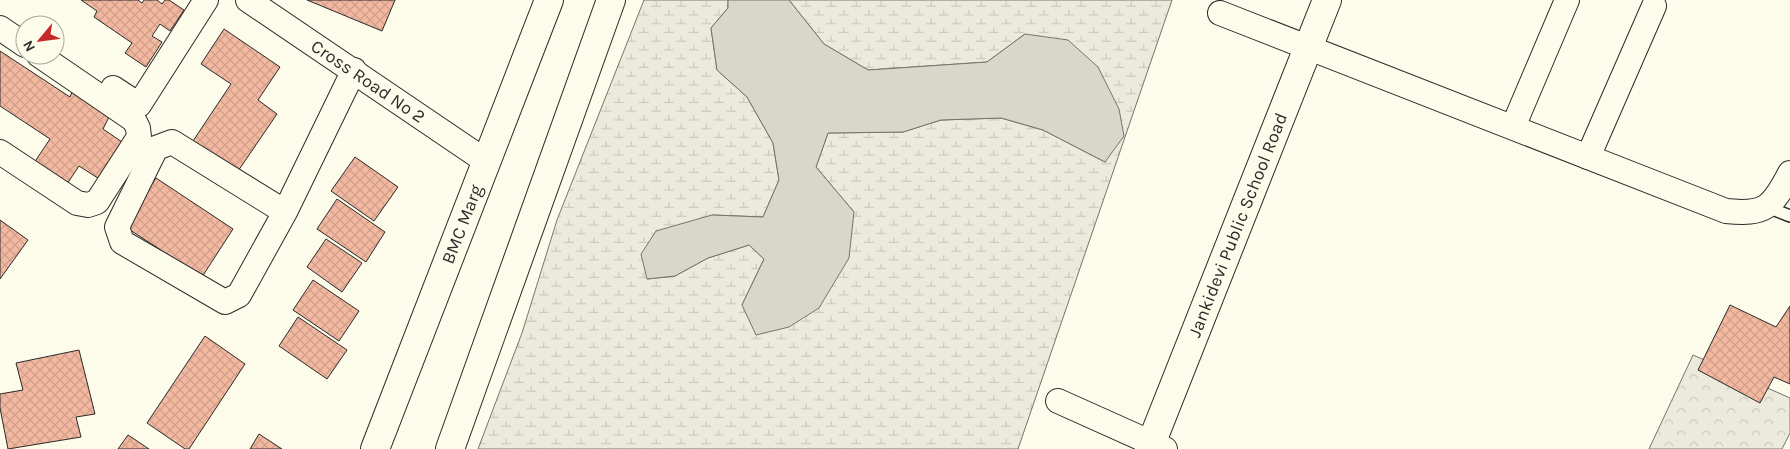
<svg xmlns="http://www.w3.org/2000/svg" width="1790" height="449" font-family="Karla,sans-serif">
<defs>
<pattern id="forest-crowns" width="20" height="18" patternUnits="userSpaceOnUse" patternTransform="scale(1.25)"><rect width="20" height="18" fill="#ecebdb"/><path d="M2 6a3 3 0 1 1 6 0M12 15a3 3 0 1 1 6 0" fill="none" stroke="#cbcabc"/></pattern>
<pattern id="wetland-marsh" width="20" height="14" patternUnits="userSpaceOnUse" patternTransform="scale(1.25)"><rect width="20" height="14" fill="#ecebdb"/><path d="M1 5h8M5 5V1M11 12h8M15 12V8" fill="none" stroke="#cbcabc"/></pattern>
<pattern id="building-cross-hatch" width="8" height="8" patternUnits="userSpaceOnUse" patternTransform="scale(1.25)"><rect width="8" height="8" fill="#f2b8a0"/><path d="M0 0l8 8M0 8l8-8" fill="none" stroke="#d09e8a"/></pattern>
</defs>
<rect width="100%" height="100%" fill="#fdfbea"/>
<!-- forest -->
<polygon fill="url(#forest-crowns)" stroke="#74746e" points="1693,355 1790,398 1790,433 1782,449 1649,449"/>
<!-- wetland -->
<polygon fill="url(#wetland-marsh)" stroke="#74746e" points="644,0 728,0 728,8 711,28 717,70 747,97 773,143 779,180 763,217 712,215 647,279 675,276 708,258 749,245 764,259 742,305 854,212 816,167 828,133 903,132 941,120 1001,118 1043,130 1105,162 1025,34 987,62 868,70 824,44 789,0 1172,0 1018,449 478,449 522,333 557,220"/>
<!-- water -->
<polygon fill="#d8d7c9" stroke="#74746e" points="728,0 789,0 824,44 868,70 987,62 1025,34 1068,40 1098,67 1119,109 1124,136 1105,162 1043,130 1001,118 941,120 903,132 828,133 816,167 854,212 849,258 819,308 789,327 756,335 742,305 764,259 749,245 708,258 675,276 647,279 641,254 656,231 712,215 763,217 779,180 773,143 747,97 717,70 711,28 728,8"/>
<!-- building -->
<g fill="url(#building-cross-hatch)" stroke="#2b2b2b">
<polygon points="81,0 138,0 142,3 144,0 157,0 162,4 165,0 169,0 184,10 170,31 160,24 152,36 162,42 146,67 125,53 132,43 94,17 97,11"/>
<polygon points="307,0 395,0 382,31"/>
<polygon points="224,29 280,67 258,100 277,114 236,174 191,144 231,84 201,64"/>
<polygon points="0,51 70,97 73,90 109,117 103,129 128,146 104,182 79,166 63,190 30,169 50,139 0,106"/>
<polygon points="355,157 398,187 374,221 331,191"/>
<polygon points="156,178 233,229 202,277 124,226"/>
<polygon points="337,199 385,232 366,262 317,229"/>
<polygon points="0,220 28,240 0,279"/>
<polygon points="326,239 362,263 342,292 307,267"/>
<polygon points="313,280 359,311 339,341 293,310"/>
<polygon points="1730,305 1776,327 1790,306 1790,384 1774,377 1760,403 1698,370"/>
<polygon points="298,317 347,350 327,379 279,346"/>
<polygon points="205,336 245,364 189,449 185,449 147,423"/>
<polygon points="79,350 95,414 76,417 81,437 8,449 0,408 0,394 23,390 16,363"/>
<polygon points="259,434 282,449 250,449"/>
<polygon points="128,435 149,449 118,449"/>
</g>
<g fill="none" stroke-linecap="round" stroke-linejoin="round">
<defs>
<polyline id="lane" points="1767,207 1790,216"/>
<g id="street">
<path id="s1" d="M248 0 487 162"/>
<path d="M1220 13 1726 211C1765 215 1772 208 1790 173"/>
<polyline points="0,28 25,45"/>
<polyline points="113,88 139,105 206,0"/>
<polyline points="1513,127 1567,0"/>
<polyline points="0,152 77,203 88,205 97,202 139,137 138,128 134,120 39,55"/>
<polyline points="1588,157 1654,6"/>
<polyline points="285,212 172,142 156,148 117,227 122,242 225,302 239,295 285,212 354,70"/>
<polyline points="1058,401 1165,449"/>
</g>
<g id="secondary">
<path id="s2" d="M375 449 549 0"/>
<polyline points="450,449 611,0"/>
<path id="s3" d="M1149 449 1327 0"/>
</g>
</defs>
<!-- lane casing -->
<use href="#lane" stroke="#2b2b2b" stroke-width="14"/>
<!-- street casing -->
<use href="#street" stroke="#2b2b2b" stroke-width="26"/>
<!-- secondary casing -->
<use href="#secondary" stroke="#2b2b2b" stroke-width="30"/>
<!-- lane -->
<use href="#lane" stroke="#fdfbea" stroke-width="11"/>
<!-- street -->
<use href="#street" stroke="#fdfbea" stroke-width="24"/>
<!-- secondary -->
<use href="#secondary" stroke="#fdfbea" stroke-width="28"/>
</g>
<g text-anchor="middle" stroke-width="4" stroke-linejoin="round" paint-order="stroke">
<!-- street labels -->
<g font-size="18" fill="#2b2b2b" stroke="#fdfbea">
<text dy="6" stroke="none"><textPath href="#s1" startOffset="145">Cross Road No 2</textPath></text>
<text dy="6" stroke="none"><textPath href="#s3" startOffset="241">Jankidevi Public School Road</textPath></text>
<text dy="6" stroke="none"><textPath href="#s2" startOffset="241">BMC Marg</textPath></text>
</g>
</g>
<!-- north arrow -->
<g transform="translate(40 40) rotate(241)"><circle r="24" fill="#fdfbea" stroke="#a9a89e"/>
<path d="M0-4L9 19L0 12L-9 19Z" fill="#c62828"/>
<text y="-8" font-size="14" font-weight="bold" text-anchor="middle" fill="#2b2b2b">N</text>
</g>
</svg>
